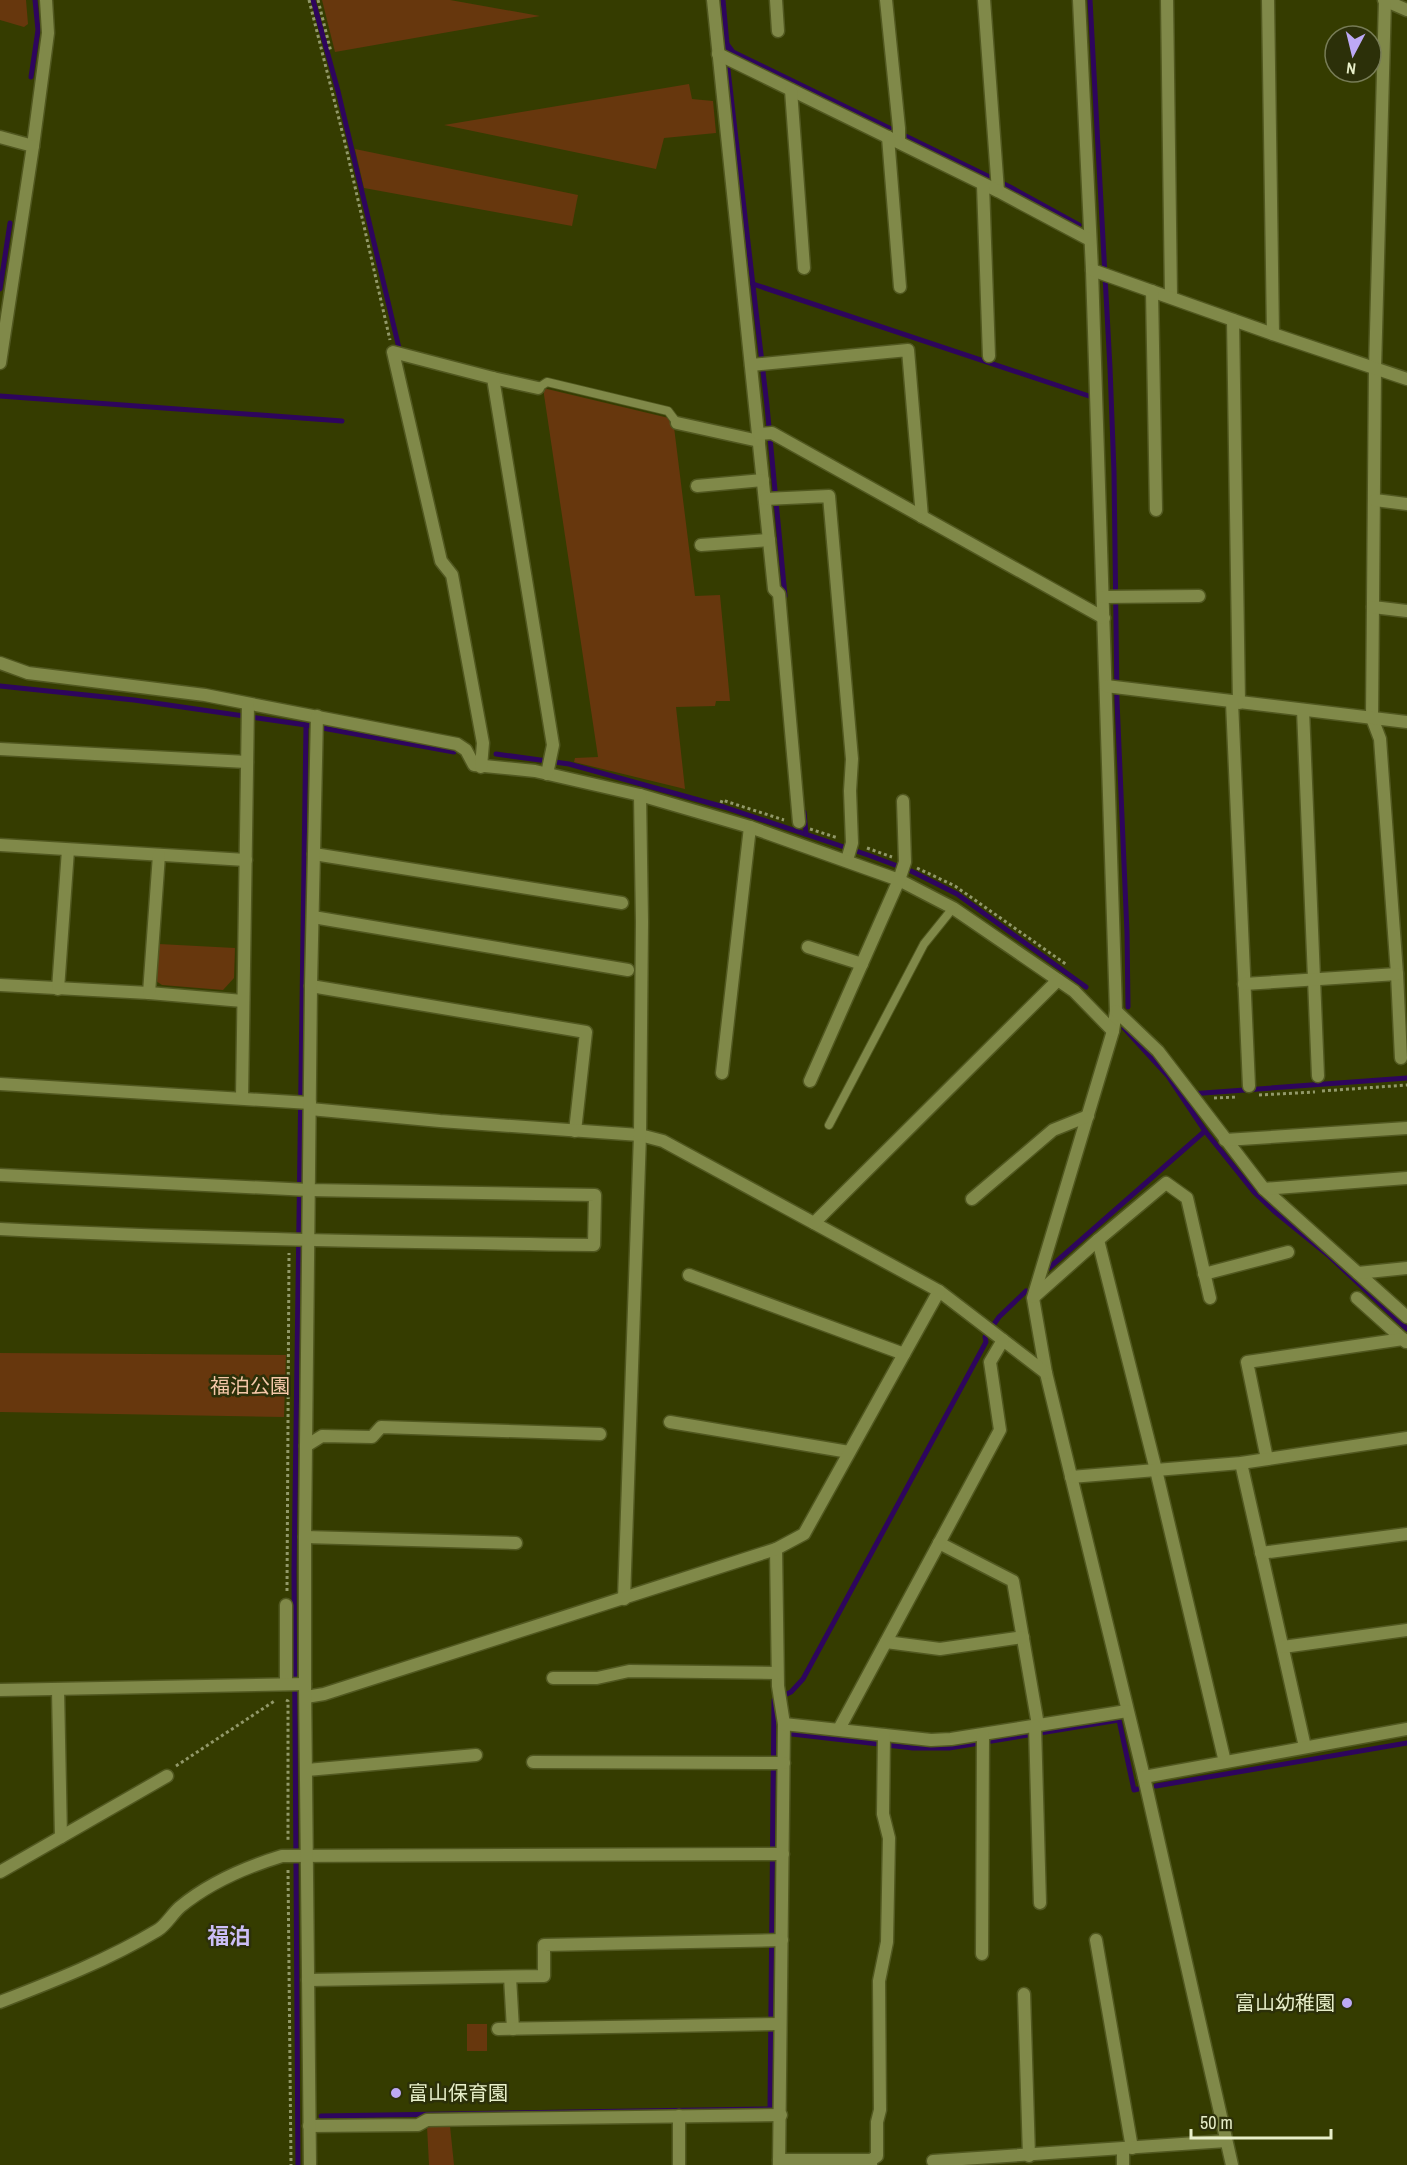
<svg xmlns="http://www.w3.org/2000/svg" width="1407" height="2165" font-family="'Archivo Narrow','Noto Sans JP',sans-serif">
<rect width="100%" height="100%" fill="#353c00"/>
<!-- green -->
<g fill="#67370d">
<polygon points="0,0 26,0 28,24 24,27 0,20"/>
<polygon points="322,0 450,0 540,16 335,52"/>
<polygon points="689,84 692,99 713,101 716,133 664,138 656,169 444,125"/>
<polygon points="355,149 578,195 572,226 364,188"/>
<polygon points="543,388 673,419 695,596 720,595 730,701 716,701 715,706 676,707 685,789 574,762 575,758 598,757"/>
<polygon points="159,944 235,948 234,978 223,990 162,985 156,981"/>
<polygon points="0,1353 286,1355 284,1417 0,1412"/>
<rect x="467" y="2024" width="20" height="27"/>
<polygon points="427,2126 450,2126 454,2165 429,2165"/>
</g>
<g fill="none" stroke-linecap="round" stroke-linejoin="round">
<!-- stream -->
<g stroke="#2e055d" stroke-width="5">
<polyline points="313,0 338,91 399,348"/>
<polyline points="723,0 727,44 733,52 1010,187 1079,225"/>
<polyline points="1090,0 1110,368 1114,472 1117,701 1127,933 1128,1007"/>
<polyline points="727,44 728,70 767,406 785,596"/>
<polyline points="31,77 38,30 35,0"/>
<polyline points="753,284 1089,396"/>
<polyline points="0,289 10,223"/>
<polyline points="0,396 342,421"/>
<polyline points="0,686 134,700 306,725 294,1572 298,2165"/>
<polyline points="306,725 454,752"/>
<polyline points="496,754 569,764 724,807 868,855 911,871 957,894 1086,987"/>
<polyline points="804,812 806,834"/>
<polyline points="1124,1028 1168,1076 1205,1131 1254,1192 1274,1211 1328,1255 1407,1329"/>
<polyline points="1190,1094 1407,1078"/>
<polyline points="1049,1268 1205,1131"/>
<polyline points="792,1734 913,1748 949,1748 1119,1720 1134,1790 1138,1789"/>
<polyline points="1156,1786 1407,1743"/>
<polyline points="321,2116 770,2109 774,1700 791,1692 803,1679 986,1342 985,1337 999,1317 1026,1291"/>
</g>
<defs>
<g id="lane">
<polyline points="538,388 547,382 668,411 677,423"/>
<polyline points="829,1125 924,944 953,908"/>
</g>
<g id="street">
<polyline points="713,0 774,589 779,594 799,822"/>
<polyline points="776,0 778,31"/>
<polyline points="886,0 899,128 899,142"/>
<polyline points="984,0 998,191"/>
<polyline points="1079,0 1092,270 1116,1011 1113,1031 1033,1298 1046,1373 1144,1777 1232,2165"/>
<polyline points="1167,0 1171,297"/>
<polyline points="1268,0 1273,334"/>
<polyline points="1384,0 1407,10"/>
<polyline points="1385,0 1375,369 1372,718 1380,739 1397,974 1401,1058"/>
<polyline points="718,54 998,191 1090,240"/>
<polyline points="791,90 804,268"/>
<polyline points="0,137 33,146 48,33 46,0"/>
<polyline points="888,137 900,287"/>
<polyline points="983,185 989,356"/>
<polyline points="1092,270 1273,334 1407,379"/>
<polyline points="1152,291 1156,510"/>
<polyline points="1233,320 1239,703"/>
<polyline points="0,363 33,146"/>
<polyline points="751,365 908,350 922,517"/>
<polyline points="493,378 538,388"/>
<polyline points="677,423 759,441"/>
<polyline points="759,434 772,433 1104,618"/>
<polyline points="697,486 763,480"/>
<polyline points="765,499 829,496 852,759 850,791 852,843 847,860"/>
<polyline points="1375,500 1407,504"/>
<polyline points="701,545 769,540"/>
<polyline points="1103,597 1199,596"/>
<polyline points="1373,607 1407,611"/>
<polyline points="0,663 28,673 205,695 457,744 466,750 474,765 535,771 640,795 750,827 899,880 953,908 1074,991 1113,1031"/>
<polyline points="1106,686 1407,722"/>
<polyline points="1232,702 1249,1086"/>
<polyline points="1303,710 1318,1076"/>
<polyline points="0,749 247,762"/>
<polyline points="481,767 483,743 452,575 441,561 393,352 493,378 553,745 547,774"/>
<polyline points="0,845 246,860"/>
<polyline points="314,854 622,903"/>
<polyline points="313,917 628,970"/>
<polyline points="808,947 862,964"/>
<polyline points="1244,984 1397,974"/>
<polyline points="0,985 149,993 243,1001"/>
<polyline points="311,986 586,1032 575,1131"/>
<polyline points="58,989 68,850"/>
<polyline points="149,993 159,855"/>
<polyline points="1116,1011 1158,1051 1264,1189 1407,1317"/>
<polyline points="722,1073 750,827"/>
<polyline points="810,1081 899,880 905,862 903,801"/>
<polyline points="0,1084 310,1103"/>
<polyline points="242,1098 248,704"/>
<polyline points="310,1109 440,1121 640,1135 663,1141 939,1291 1046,1373"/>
<polyline points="1225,1140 1407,1128"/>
<path d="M0 1175 309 1190 595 1195 594 1245C396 1242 198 1239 0 1229"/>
<polyline points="1264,1189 1407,1178"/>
<polyline points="972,1199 1053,1130 1088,1116"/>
<polyline points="814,1223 1058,980"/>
<polyline points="1098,1240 1156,1470 1225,1762"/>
<polyline points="1358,1273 1407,1268"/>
<polyline points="1204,1274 1288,1252"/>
<polyline points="689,1275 904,1354"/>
<polyline points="1034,1297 1098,1240 1166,1183 1187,1198 1210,1298"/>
<polyline points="1357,1298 1406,1342"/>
<polyline points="670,1422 849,1452"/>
<polyline points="306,1446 322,1436 372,1437 381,1427 600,1434"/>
<polyline points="1267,1459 1247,1362 1403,1339"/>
<polyline points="1241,1463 1305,1747"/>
<polyline points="1071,1477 1241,1463 1407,1438"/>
<polyline points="305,1537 516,1543"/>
<polyline points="939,1543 1013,1581 1038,1725"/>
<polyline points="776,1549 778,1686 784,1724 779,2165"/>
<polyline points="1261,1553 1407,1534"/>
<polyline points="624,1599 640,1135 642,922 640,795"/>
<polyline points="886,1642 940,1649 1023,1637"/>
<polyline points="1283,1647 1407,1630"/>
<polyline points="553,1678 597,1678 629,1671 777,1673"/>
<polyline points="286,1684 286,1605"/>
<polyline points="0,1690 305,1684"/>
<polyline points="58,1690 61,1837"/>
<polyline points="306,1697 324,1694 776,1549 804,1534 939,1291"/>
<polyline points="784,1724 931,1740 951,1739 1127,1711"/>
<polyline points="1035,1726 1040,1903"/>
<polyline points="839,1729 1000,1430 990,1362 1003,1340"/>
<polyline points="533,1762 784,1763"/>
<polyline points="307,1770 476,1755"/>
<polyline points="1144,1777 1407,1729"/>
<polyline points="0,1872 167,1776"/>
<polyline points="1096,1940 1132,2148"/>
<polyline points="982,1954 983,1735"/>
<polyline points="510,1977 513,2029"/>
<polyline points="308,1980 544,1976 544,1945 782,1940"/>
<polyline points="1024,1994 1029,2156"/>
<path d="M0 2002C54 1981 108 1960 158 1930 167 1924 172 1914 180 1907 209 1883 246 1867 282 1856L783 1854"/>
<polyline points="498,2029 780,2024"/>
<polyline points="309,2126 418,2125 427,2120 781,2115"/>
<polyline points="1123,2149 1123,2165"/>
<polyline points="779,2160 871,2160"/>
<polyline points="933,2161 1226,2141"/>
<polyline points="310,2165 305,1684 305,1537 311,986 317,716"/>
<polyline points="679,2165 679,2116"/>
<polyline points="871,2165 871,2160 877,2156 877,2122 880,2110 879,1981 887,1942 889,1838 883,1814 884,1735"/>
</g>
</defs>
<!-- lane casing -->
<use href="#lane" stroke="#515820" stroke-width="10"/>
<!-- street casing -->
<use href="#street" stroke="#515820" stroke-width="15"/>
<!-- path -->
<g stroke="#929969" stroke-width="3" stroke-dasharray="3 3" stroke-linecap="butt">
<polyline points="309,0 345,143 390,340"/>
<polyline points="318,0 331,52"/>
<polyline points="721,803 722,800 784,820"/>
<polyline points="810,829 838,838"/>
<polyline points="867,848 892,857"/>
<polyline points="917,868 955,886 1067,965"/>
<polyline points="1322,1091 1407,1085"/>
<polyline points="1259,1095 1315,1092"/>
<polyline points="1214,1098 1238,1097"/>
<polyline points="287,1591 289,1253"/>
<polyline points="286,1700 288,1701 288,1842"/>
<polyline points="176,1766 276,1700"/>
<polyline points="288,1870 291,2165"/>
</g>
<!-- lane -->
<use href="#lane" stroke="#808949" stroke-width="8"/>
<!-- street -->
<use href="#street" stroke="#808949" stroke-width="12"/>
</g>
<!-- markers -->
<g fill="#bda9f5" stroke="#2c3009" stroke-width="2">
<circle cx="1347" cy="2003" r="6"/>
<circle cx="396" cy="2093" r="6"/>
</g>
<g text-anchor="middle" stroke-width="5" stroke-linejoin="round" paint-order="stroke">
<!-- park labels -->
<g font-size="20" fill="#f6c8a9" stroke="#2c3009">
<text x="250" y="1393">福泊公園</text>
</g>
<!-- poi labels -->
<g font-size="20" fill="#e7eec9" stroke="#2c3009" text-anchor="end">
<text x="1335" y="2010">富山幼稚園</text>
<text x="408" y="2100" text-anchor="start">富山保育園</text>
</g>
<!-- quarter labels -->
<g font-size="22" font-weight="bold" fill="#ccbef7" stroke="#2c3009">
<text x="229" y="1944">福泊</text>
</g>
</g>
<!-- north arrow -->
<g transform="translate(1353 54) rotate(187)"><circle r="28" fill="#2c3009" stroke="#777c56" stroke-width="1.5"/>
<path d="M0-4.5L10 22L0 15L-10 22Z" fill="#bda9f5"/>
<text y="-9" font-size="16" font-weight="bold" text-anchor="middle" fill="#e7eec9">N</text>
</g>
<!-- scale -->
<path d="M1191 2129v9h140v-9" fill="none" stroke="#e7eec9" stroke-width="3"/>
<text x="1200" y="2129" font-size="18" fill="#e7eec9" stroke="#2c3009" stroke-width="4.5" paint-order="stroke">50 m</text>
</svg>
